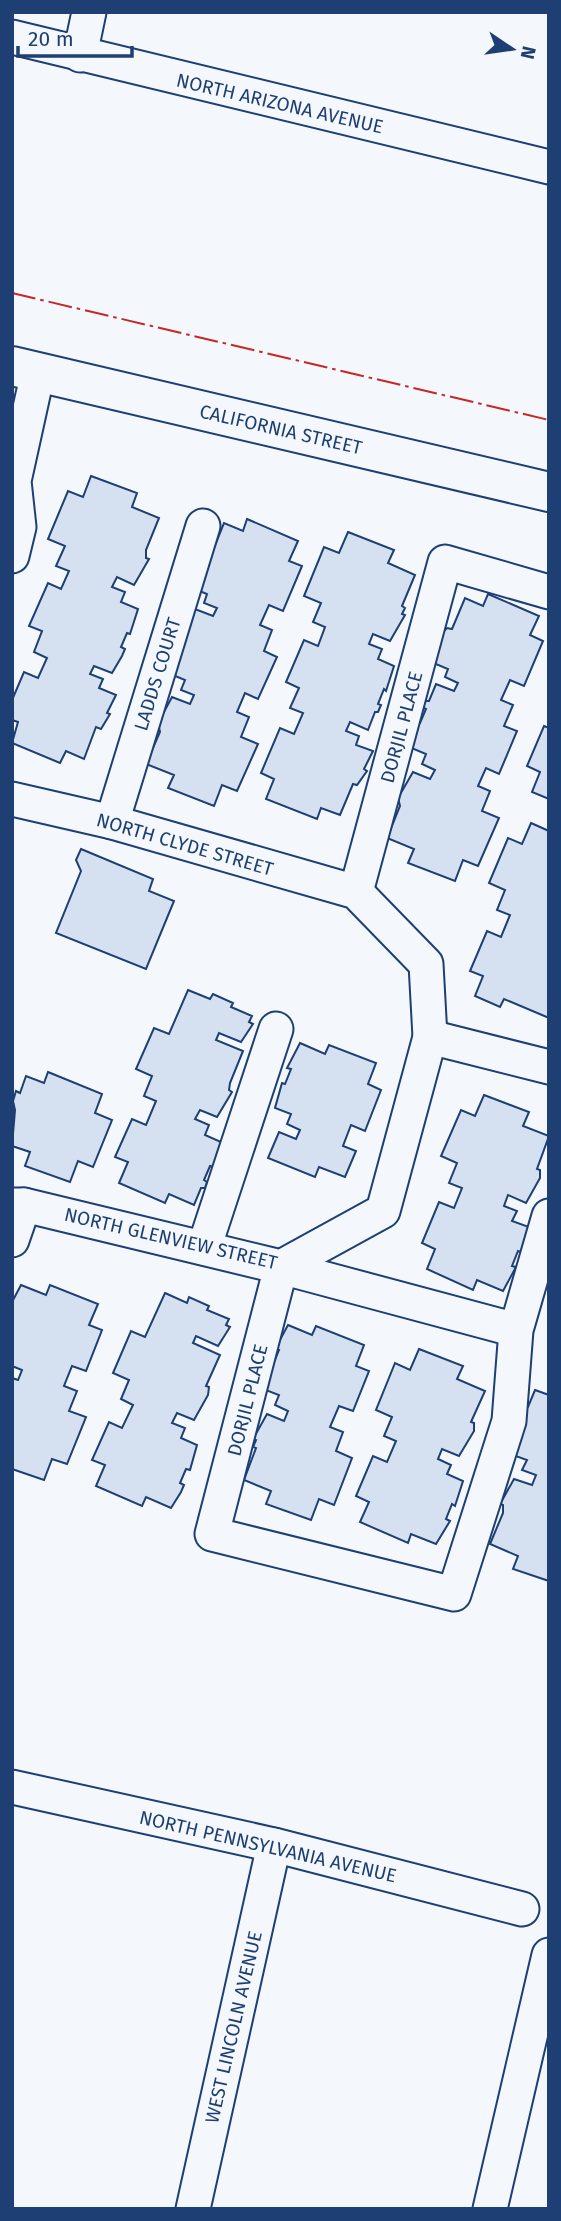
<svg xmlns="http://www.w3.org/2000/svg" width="561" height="2221" font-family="'Fira Sans',sans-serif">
<rect width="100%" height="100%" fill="#f4f7fb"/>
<!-- building -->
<g fill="#d5e0f0" stroke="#1d3f73" stroke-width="2">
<polygon points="91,476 137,493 132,507 159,518 146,550 146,558 149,559 134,585 117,577 112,587 125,592 121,602 138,609 130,634 127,633 121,647 125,649 122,656 112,673 94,666 90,674 103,679 99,688 116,695 107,713 110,714 101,729 96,727 84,759 66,751 60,763 12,743 18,722 12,720 12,700 24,672 38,678 47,658 34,652 42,631 29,626 48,583 61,589 69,571 56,566 65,546 48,539 68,491 83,497"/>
<polygon points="247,519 298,541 289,561 302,566 283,611 269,605 260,625 272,630 264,651 277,657 258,699 245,693 237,712 249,717 241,737 258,744 237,791 222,785 214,806 168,788 174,775 146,764 160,732 158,723 172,697 190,704 194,695 181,690 185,680 168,673 195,609 213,616 217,608 204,603 207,594 190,587 211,555 224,523 243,531"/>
<polygon points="348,532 394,550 388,563 415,575 402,606 405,608 402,614 405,615 390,641 373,634 369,644 382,649 378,659 394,666 386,691 384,689 378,704 381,705 378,712 375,712 368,730 350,722 346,731 359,736 356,745 373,751 364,769 367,771 357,785 353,784 340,815 321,808 317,819 266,799 274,779 261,773 280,728 294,734 303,713 290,708 299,688 286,682 304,640 318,646 325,627 313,622 321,603 304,596 324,547 339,553"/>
<polygon points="488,594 539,616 530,635 543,641 524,686 510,680 501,700 513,705 504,726 517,731 499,774 486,768 478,786 490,791 482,811 499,818 478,866 463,860 455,881 408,863 414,849 387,838 400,806 398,798 413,772 430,779 435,770 422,764 426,754 409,747 417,722 420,723 426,709 422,707 425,701 429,701 436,684 454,691 458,683 445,677 448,669 431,662 440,644 438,643 442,633 447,628 452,629 465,598 483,606"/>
<polygon points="544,726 549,728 549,799 532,792 540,772 527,766"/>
<polygon points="531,823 549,831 549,1018 504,999 500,1007 475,996 483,976 470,971 487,931 501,937 510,915 497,910 505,890 489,883 508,838 522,844"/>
<polygon points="81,849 153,879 149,891 174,901 146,969 56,933 81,871 76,860"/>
<polygon points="188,990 210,999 213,994 233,1003 231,1007 252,1016 249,1022 253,1024 241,1042 219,1033 216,1040 243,1051 230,1083 229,1090 232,1092 217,1117 200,1110 195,1119 209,1125 205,1135 221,1142 213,1167 210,1166 204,1180 207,1182 205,1188 201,1188 194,1205 169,1194 165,1203 119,1183 128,1162 115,1157 132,1119 146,1125 156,1101 144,1096 152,1076 136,1069 154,1028 169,1034"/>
<polygon points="300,1043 325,1054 329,1045 376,1063 368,1084 381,1090 365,1131 351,1125 343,1146 356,1151 345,1177 319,1167 315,1177 268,1158 279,1132 296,1139 300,1130 287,1124 291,1114 275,1108 282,1083 285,1084 291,1069 287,1068"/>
<polygon points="48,1072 102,1094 95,1113 112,1120 93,1167 78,1161 70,1182 25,1166 30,1152 12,1146 15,1110 13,1101 16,1091 20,1093 26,1076 44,1083"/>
<polygon points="484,1095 529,1112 523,1126 549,1136 537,1169 540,1170 540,1178 526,1203 508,1195 504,1206 517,1211 512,1221 529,1227 521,1252 518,1251 512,1266 516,1267 503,1291 477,1280 473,1290 427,1269 435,1249 422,1243 439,1202 454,1208 462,1188 449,1183 457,1163 441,1156 461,1110 475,1116"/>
<polygon points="21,1285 46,1295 50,1285 98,1304 89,1325 102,1330 86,1371 72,1366 64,1386 77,1391 69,1411 86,1417 67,1464 52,1459 44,1480 12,1469 12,1378 18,1380 22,1370 12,1366 12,1302"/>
<polygon points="165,1293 187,1303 189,1297 209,1306 207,1310 229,1319 226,1325 230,1327 218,1346 196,1336 193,1343 220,1355 206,1386 209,1387 208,1395 194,1420 177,1413 172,1423 185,1428 181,1438 197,1445 190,1470 186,1469 180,1483 184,1485 181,1492 171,1508 146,1497 142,1506 96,1486 105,1465 92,1460 109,1422 122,1428 133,1405 121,1399 129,1380 113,1373 131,1331 145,1337"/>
<polygon points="288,1325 312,1335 316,1326 364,1345 356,1366 369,1371 353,1411 339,1406 330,1427 343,1432 336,1451 352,1458 334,1505 319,1499 311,1520 266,1504 271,1491 244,1480 256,1448 253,1447 256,1440 253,1439 267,1414 284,1421 288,1411 275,1405 279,1395 263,1389 279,1350 275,1349"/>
<polygon points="419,1349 463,1366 457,1379 485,1391 471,1422 474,1423 474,1431 459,1456 442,1449 438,1459 451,1465 447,1474 463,1481 455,1506 452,1504 446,1519 450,1521 436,1544 411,1534 408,1543 360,1522 369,1502 356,1496 373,1456 387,1462 396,1441 384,1436 392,1417 376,1410 395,1363 410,1370"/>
<polygon points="535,1390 549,1395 549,1581 513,1569 518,1556 490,1544 503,1513 503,1505 500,1504 514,1479 532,1485 536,1475 522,1470 527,1460 510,1454 525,1407 528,1407"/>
</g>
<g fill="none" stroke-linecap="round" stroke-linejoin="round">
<defs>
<g id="street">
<polyline points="12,37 549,167"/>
<polyline points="80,55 89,12"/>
<polyline points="12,556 19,527 14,481 38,372"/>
<polyline points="12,799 112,822 356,892 426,964 430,1037 383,1211 281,1267 24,1205 12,1205"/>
<polyline points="112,822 203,526"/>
<polyline points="356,892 445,562 549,592"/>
<polyline points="430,1037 549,1067"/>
<polyline points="12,1240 24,1205"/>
<polyline points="204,1248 276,1029"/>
<polyline points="516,1330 281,1267 212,1534 454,1594 509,1421 516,1330 549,1216"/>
<polyline points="12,1787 274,1845 522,1909"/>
<polyline points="193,2209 274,1845"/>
<polyline points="490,2209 549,1955"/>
</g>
<polyline id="secondary" points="12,366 549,492"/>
</defs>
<!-- street casing -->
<use href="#street" stroke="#1d3f73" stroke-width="37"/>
<!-- secondary casing -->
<use href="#secondary" stroke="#1d3f73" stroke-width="42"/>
<!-- street -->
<use href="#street" stroke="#f4f7fb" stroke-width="33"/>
<!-- secondary -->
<use href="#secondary" stroke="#f4f7fb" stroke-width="38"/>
<!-- power -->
<polyline stroke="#c62828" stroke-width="2" stroke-dasharray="24 5 3.5 5" stroke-linecap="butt" points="12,293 549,420"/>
</g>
<g text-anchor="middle" stroke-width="5" stroke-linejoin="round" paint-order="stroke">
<!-- street labels -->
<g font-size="19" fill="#1d3f73" stroke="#f4f7fb">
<text transform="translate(280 103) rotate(13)" y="7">NORTH ARIZONA AVENUE</text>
<text transform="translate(281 429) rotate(13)" y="7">CALIFORNIA STREET</text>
<text transform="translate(157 674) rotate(-73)" y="7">LADDS COURT</text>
<text transform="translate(401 727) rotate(-75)" y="7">DORJIL PLACE</text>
<text transform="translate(185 844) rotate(16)" y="7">NORTH CLYDE STREET</text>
<text transform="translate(171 1238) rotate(13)" y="7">NORTH GLENVIEW STREET</text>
<text transform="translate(247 1400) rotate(-76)" y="7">DORJIL PLACE</text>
<text transform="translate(268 1846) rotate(13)" y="7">NORTH PENNSYLVANIA AVENUE</text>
<text transform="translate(233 2027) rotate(-77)" y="7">WEST LINCOLN AVENUE</text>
</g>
</g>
<!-- border -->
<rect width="561" height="2221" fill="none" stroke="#1d3f73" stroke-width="28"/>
<!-- north arrow -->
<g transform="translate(512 49) rotate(103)" stroke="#f4f7fb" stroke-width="5" paint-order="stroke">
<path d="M0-5L12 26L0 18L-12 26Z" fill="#1d3f73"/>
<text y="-10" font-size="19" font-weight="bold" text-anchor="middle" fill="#1d3f73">N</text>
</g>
<!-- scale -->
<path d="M18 46v10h114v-10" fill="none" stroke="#1d3f73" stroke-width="3.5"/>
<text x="28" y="46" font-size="21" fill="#1d3f73" stroke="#f4f7fb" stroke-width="5" paint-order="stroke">20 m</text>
</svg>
